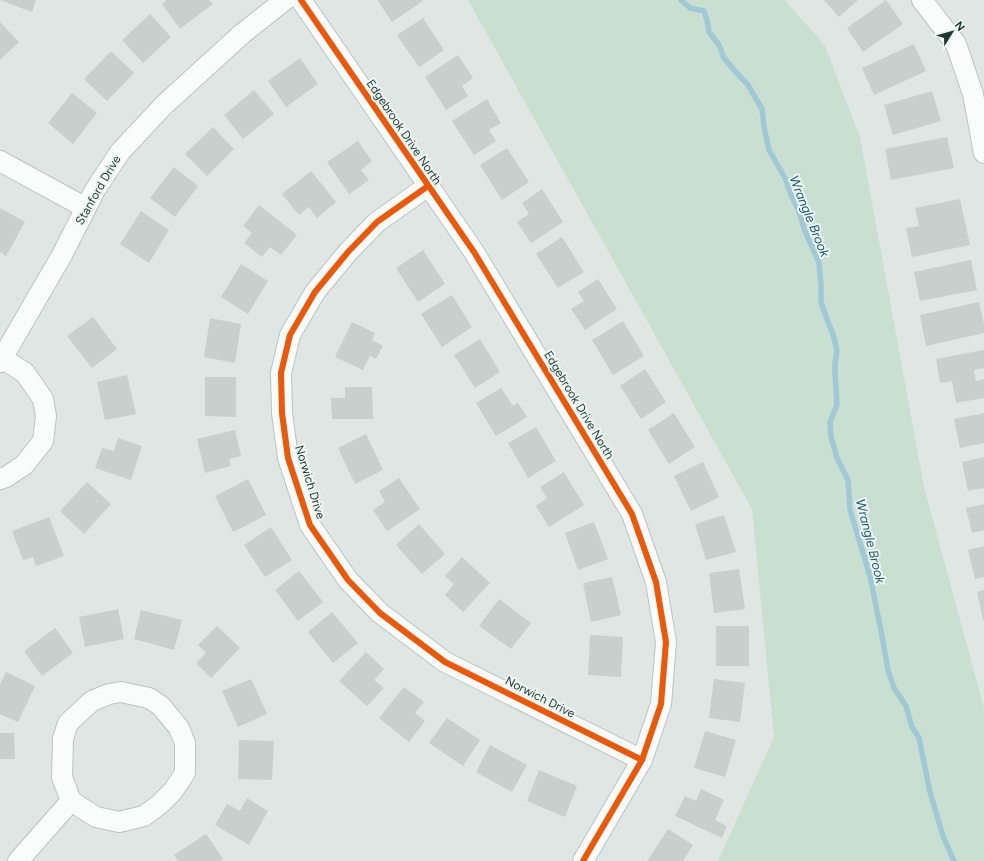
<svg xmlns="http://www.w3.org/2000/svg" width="984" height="861" font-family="Figtree,sans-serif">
<rect width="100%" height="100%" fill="#e0e6e4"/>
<!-- green -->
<polygon fill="#c9dfd2" points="468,0 785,0 825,46 860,137 924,487 984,708 984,861 718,861 774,737 752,509"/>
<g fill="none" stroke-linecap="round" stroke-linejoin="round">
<!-- stream -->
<polyline stroke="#a0c9d5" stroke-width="5.5" points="681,0 682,1 690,8 704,11 707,20 709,32 719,45 724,58 734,70 748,85 762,109 764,127 769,150 785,178 791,195 798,209 805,231 819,263 821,285 821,302 828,322 833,334 837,351 835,363 835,374 837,405 830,422 831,437 837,458 848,480 850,510 870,576 882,636 888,670 894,688 906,706 912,727 919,738 930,792 943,836 954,861"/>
</g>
<!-- building -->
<g fill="#c9cfcd">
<polygon points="0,0 36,0 32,12"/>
<polygon points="167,0 209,0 213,4 180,29 162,4"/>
<polygon points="380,0 422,0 423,1 392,22 378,1"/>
<polygon points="824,0 858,0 839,17"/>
<polygon points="886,0 903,24 863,52 847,28"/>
<polygon points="150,14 171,37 143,63 122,40"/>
<polygon points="423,18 444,50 419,67 397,35"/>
<polygon points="0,22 19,42 0,60"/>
<polygon points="914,44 926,71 874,95 862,68"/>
<polygon points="111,51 134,73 107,101 84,79"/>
<polygon points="458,55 473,78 462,86 468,96 446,110 425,77"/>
<polygon points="300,58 318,84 286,107 268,81"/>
<polygon points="254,90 274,114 243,139 224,115"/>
<polygon points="932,91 941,121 893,135 884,105"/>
<polygon points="72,93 97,113 73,144 48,123"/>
<polygon points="487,99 501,123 489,130 496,141 474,155 452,121"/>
<polygon points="213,127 234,149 207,176 185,154"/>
<polygon points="947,137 954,168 891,180 885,149"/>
<polygon points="358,141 372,161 361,170 369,180 349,194 327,162"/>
<polygon points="507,148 529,182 502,200 480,165"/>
<polygon points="174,167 198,186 175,217 150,198"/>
<polygon points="311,171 336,202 317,218 309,207 299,215 282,194"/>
<polygon points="542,189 563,222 531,243 517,222 529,214 522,203"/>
<polygon points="960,199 970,245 912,257 906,228 919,226 915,208"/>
<polygon points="259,205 297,235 281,255 270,247 262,257 244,243 252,233 243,226"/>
<polygon points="0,208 25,222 6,256 0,252"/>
<polygon points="141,211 169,230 149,263 120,244"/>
<polygon points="562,237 584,272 558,288 536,254"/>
<polygon points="423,250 445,284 418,302 396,268"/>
<polygon points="971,260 977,290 920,301 914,272"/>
<polygon points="241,264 268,281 248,314 221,297"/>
<polygon points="598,279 617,309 585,330 571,309 584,301 578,292"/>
<polygon points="452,295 472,327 442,347 421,314"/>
<polygon points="979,302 984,324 984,333 926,346 920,315"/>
<polygon points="93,317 117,349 92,368 67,336"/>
<polygon points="210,318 241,324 235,363 204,357"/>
<polygon points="623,321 644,356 613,375 592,340"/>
<polygon points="352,322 375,333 372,340 383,346 376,359 370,356 363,370 335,357"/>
<polygon points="480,339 500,372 475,388 454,355"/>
<polygon points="984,350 984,368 974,370 976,381 984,379 984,398 956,403 952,381 940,383 936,359"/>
<polygon points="645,369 666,402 641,419 620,386"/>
<polygon points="127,375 136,414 105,420 97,382"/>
<polygon points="205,377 236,377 236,417 205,416"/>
<polygon points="345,387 372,387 373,419 332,419 331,398 345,398"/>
<polygon points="501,388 513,406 518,403 527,417 496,436 476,403"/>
<polygon points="674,413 695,447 669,464 648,430"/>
<polygon points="984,413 984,443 960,448 954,419"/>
<polygon points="536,427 556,461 528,478 508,443"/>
<polygon points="235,430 241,456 229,459 231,466 205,473 197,439"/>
<polygon points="366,434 383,470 355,484 338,448"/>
<polygon points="118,438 142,446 131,480 95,468 102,448 114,451"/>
<polygon points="984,457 984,488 968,491 962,462"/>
<polygon points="703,462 719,497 691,511 674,476"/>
<polygon points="564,472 584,505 549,527 536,506 547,498 540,487"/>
<polygon points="399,478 420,509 387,531 373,510 385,502 379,491"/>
<polygon points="248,479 266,515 233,532 215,496"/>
<polygon points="87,482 111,504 84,534 60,511"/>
<polygon points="984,504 984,530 972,533 966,508"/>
<polygon points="724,515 736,552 706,560 695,524"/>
<polygon points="49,517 64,556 36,566 33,557 23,560 12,531"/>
<polygon points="594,522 608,559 578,570 565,533"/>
<polygon points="419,524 445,554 422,574 396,545"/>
<polygon points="271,527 292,560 265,577 244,545"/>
<polygon points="984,546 984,577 975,579 968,550"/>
<polygon points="462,557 490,583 463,612 445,595 454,584 445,576"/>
<polygon points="739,569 745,609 714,613 709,573"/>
<polygon points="299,571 323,602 298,621 275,590"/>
<polygon points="612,577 621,615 591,622 583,583"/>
<polygon points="984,590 984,620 983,620 977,592"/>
<polygon points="499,599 531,623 511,649 479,626"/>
<polygon points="118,609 124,639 85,647 79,617"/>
<polygon points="141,610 182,620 174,650 134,639"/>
<polygon points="332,612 358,643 333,663 308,632"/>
<polygon points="217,626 240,648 211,678 196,663 206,653 198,645"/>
<rect x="716" y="626" width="33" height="40"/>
<polygon points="55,628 73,653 42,676 24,651"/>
<polygon points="590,635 623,637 621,677 588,675"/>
<polygon points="366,652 384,669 374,680 384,688 367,706 339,681"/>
<polygon points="6,672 35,686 18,722 0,714 0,684"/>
<polygon points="251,679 267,714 238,727 222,691"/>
<polygon points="714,679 745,683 740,722 709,718"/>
<polygon points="404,687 424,702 415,713 425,721 409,742 379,718"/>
<polygon points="447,718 480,740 463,766 429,743"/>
<polygon points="705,731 736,740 725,777 694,768"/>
<polygon points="0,733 14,733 15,759 0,759"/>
<polygon points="239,740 274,741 272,780 238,779"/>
<polygon points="490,745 527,765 512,792 476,772"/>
<polygon points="539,770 577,786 565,817 527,801"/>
<polygon points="701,789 724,800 715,820 727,826 722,838 675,816 685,796 696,801"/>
<polygon points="247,798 268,811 249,845 215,825 227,804 240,811"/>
<polygon points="668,829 693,845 683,861 647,861"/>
<polygon points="206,834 223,859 219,861 178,861 174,855"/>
</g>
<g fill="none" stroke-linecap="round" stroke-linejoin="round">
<defs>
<g id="street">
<polyline points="301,0 474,252 632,514 656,582 666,642 661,704 642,760 583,861"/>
<polyline points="922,0 956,44 973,94 984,153"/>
<polyline points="0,161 86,208"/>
<polyline points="428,186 377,222 348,252 315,292 290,335 281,373 282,413 288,458 310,525 348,580 380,613 445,662 642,760"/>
<polyline points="0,362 62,255 95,190 120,152 164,105 243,33 285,0"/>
<polyline points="0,479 6,477 24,465 43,441 46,416 43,399 25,373 2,358"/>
<polygon points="121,692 149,698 161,706 179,728 185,743 185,773 173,791 160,804 144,816 119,822 96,817 71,801 62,777 63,739 68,723 92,701 109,694"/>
<polyline points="18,861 71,801"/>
</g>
</defs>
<!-- street casing -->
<use href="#street" stroke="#bdc3c1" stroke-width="22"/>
<!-- street -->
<use href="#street" stroke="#fafbfb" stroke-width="20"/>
<defs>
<g id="cycleway">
<polyline points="301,0 474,252 632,514 656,582 666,642 661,704 642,760 583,861"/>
<polyline points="428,186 377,222 348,252 315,292 290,335 281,373 282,413 288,458 310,525 348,580 380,613 445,662 642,760"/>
</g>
</defs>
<!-- cycleway casing -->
<use href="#cycleway" stroke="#edf6f2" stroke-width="8"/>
<!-- cycleway -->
<use href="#cycleway" stroke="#e8590c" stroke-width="6"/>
</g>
<g text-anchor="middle" stroke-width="4" stroke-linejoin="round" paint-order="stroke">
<!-- street labels -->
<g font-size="12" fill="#1f3833" stroke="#edf6f2">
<text transform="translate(404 132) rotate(56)" y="4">Edgebrook Drive North</text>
<text transform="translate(98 190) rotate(-60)" y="4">Stanford Drive</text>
<text transform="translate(579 405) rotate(59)" y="4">Edgebrook Drive North</text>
<text transform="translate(310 482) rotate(73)" y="4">Norwich Drive</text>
<text transform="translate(540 697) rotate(27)" y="4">Norwich Drive</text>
</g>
<!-- water labels -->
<g font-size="13" font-style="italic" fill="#1b5b72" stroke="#edf6f2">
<text transform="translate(810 216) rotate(68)" y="5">Wrangle Brook</text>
<text transform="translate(871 541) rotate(76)" y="5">Wrangle Brook</text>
</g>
</g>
<!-- north arrow -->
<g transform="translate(952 32) rotate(53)" stroke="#edf6f2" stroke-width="3" paint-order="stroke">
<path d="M0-3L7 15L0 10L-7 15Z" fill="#1f3833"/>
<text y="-6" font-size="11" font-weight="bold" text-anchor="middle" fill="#1f3833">N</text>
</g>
</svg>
